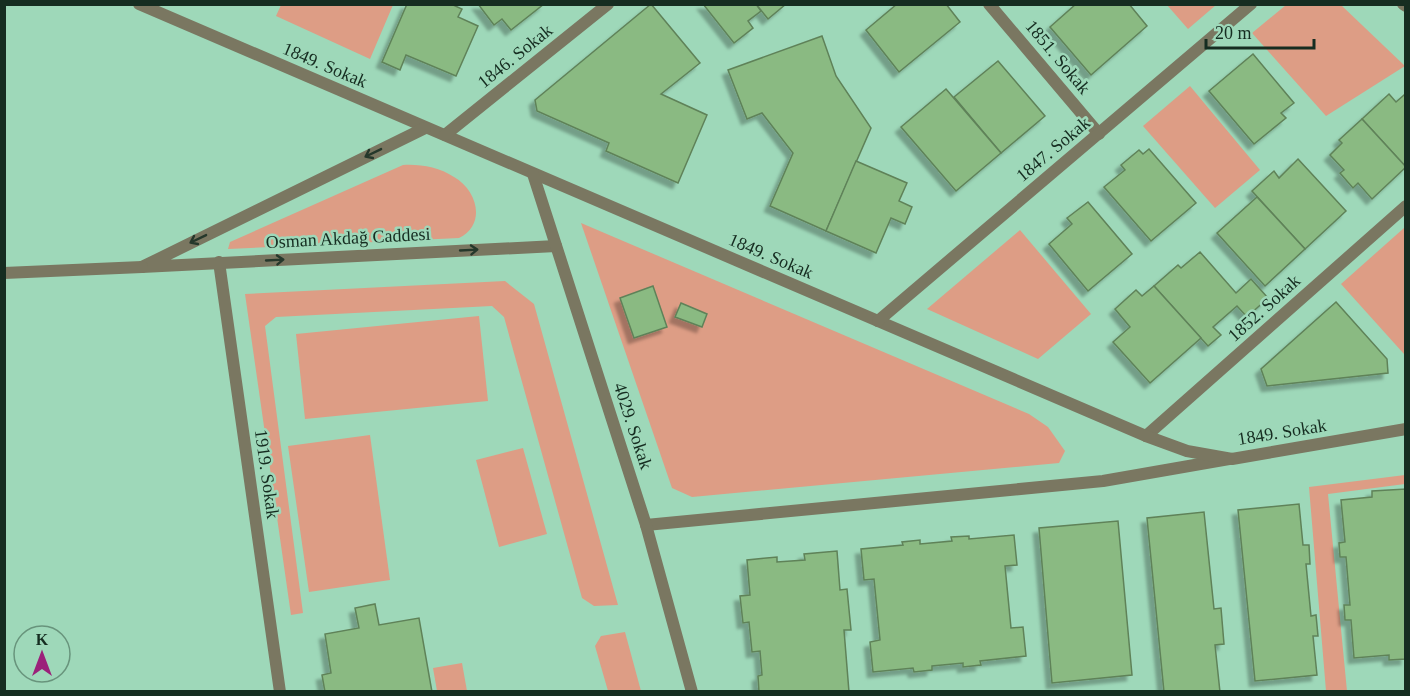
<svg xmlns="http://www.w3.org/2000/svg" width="1410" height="696" font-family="Georgia,serif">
<defs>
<filter id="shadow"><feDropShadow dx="-5.5" dy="5.5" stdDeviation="1.5" flood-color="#0004"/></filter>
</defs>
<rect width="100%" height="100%" fill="#9ed8b9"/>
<!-- green -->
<g fill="#dd9d85">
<polygon points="281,5 281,4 393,5 370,59 276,16"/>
<polygon points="1167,5 1216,5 1188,29"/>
<polygon points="1286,5 1341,5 1405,66 1326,116 1252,33"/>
<polygon points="1190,86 1260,170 1215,208 1143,126"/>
<path d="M403 165C420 164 439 167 454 177 477 190 487 224 459 238L228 249 230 242Z"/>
<polygon points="581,223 1029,414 1048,427 1065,451 1059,463 692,497 672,488"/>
<polygon points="1404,228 1406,352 1404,354 1341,284"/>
<polygon points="1020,230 1091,314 1038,359 927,309"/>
<polygon points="505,281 534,304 618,605 594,606 582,598 504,317 492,306 276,317 265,326 303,613 291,615 245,294"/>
<polygon points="479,316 488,401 305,419 296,334"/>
<polygon points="370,435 390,580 309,592 288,446"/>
<polygon points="523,448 547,534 499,547 476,460"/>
<polygon points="1405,475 1405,484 1328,494 1347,691 1326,691 1309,487"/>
<polygon points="625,632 641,691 608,691 595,646 601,636"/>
<polygon points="462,663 467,691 437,691 433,668"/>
</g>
<!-- building -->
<g fill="#8aba82" stroke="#5f8259" stroke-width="1.5" filter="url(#shadow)">
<polygon points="407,4 451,4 462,9 458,17 478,26 456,76 406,55 400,70 382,62"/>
<polygon points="478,4 544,4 511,30 502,19 494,25"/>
<polygon points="651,4 700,63 661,94 707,115 678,183 606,151 609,143 537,111 535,100"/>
<polygon points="703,4 756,4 761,11 748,21 753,28 734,43"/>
<polygon points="756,4 786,4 768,19"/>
<polygon points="897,4 946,4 960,22 899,72 866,30"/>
<polygon points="1076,4 1129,4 1147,26 1091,75 1050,27"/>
<polygon points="822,36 836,76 871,128 826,231 770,206 793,153 762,113 747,119 728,70"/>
<polygon points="1253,54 1294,103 1281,113 1286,118 1254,144 1209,91"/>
<polygon points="998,61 1045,116 1001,153 954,97"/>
<polygon points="946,89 1001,153 956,191 901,127"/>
<polygon points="1389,94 1396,102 1404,95 1406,97 1406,167 1362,119"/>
<polygon points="1362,119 1406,167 1372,199 1358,183 1353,188 1340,173 1344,170 1330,155 1342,143 1339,140"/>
<polygon points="1149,149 1196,203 1151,241 1104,187 1125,170 1121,165 1139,150 1143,154"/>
<polygon points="1298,159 1346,211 1305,249 1252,191 1274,171 1279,178"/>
<polygon points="856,161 907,183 899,201 912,207 905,224 891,218 876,253 826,231"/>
<polygon points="1257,197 1305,249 1265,286 1217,233"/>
<polygon points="1088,202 1132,254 1088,291 1049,244 1072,224 1067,218"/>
<polygon points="1200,252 1236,293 1251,279 1268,298 1247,317 1237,306 1213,327 1221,335 1208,346 1154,286 1178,265 1181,268"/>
<polygon points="653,286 667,327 634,338 620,298"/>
<polygon points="1154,286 1201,338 1150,383 1113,342 1130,327 1115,309 1136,290 1142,296"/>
<polygon points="1336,302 1387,359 1388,373 1267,386 1261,369"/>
<polygon points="681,303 707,314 702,327 675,317"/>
<polygon points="1406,489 1406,659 1389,660 1389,655 1354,658 1351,620 1345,620 1344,605 1350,605 1346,557 1340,557 1339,543 1345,542 1341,500 1372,497 1372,491"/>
<polygon points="1299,504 1303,545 1309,545 1310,564 1306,564 1311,616 1316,615 1318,636 1313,636 1317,675 1255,681 1238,510"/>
<polygon points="1204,512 1214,609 1221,608 1224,644 1215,645 1220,692 1164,692 1147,518"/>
<polygon points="1118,521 1132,675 1052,683 1039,528"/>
<polygon points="1014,535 1017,565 1005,566 1011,628 1023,627 1026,656 980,661 981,665 963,667 963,663 932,666 932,670 914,672 913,668 873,672 870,642 880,640 874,579 864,580 861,549 903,545 902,542 920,540 920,544 952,541 951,537 969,536 969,539"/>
<polygon points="837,551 840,590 847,589 851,630 844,630 849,692 759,692 758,676 762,675 760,651 752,652 749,622 743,623 740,596 750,595 747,560 777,557 777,562 805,560 804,554"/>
<polygon points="375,604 379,625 419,618 432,692 325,692 322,675 331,673 325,634 359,628 355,608"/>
</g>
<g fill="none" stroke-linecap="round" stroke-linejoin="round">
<!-- service -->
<g stroke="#7a7761" stroke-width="12">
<polyline points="989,4 1099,134"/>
<polyline points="219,262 280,692"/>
<polyline points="1146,436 1406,206"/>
<polyline points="646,525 1103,481 1229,459"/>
</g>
<!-- minor -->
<g stroke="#7a7761" stroke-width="12">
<polyline points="139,4 1146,436 1187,451 1232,459 1406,429"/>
<polyline points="1403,4 1406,6"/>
<polyline points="425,128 142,267 556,246"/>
<polyline points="445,135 608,4"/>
<polyline points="533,174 646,525 692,692"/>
<polyline points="4,273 142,267"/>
<polyline points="878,321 1251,4"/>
</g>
</g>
<!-- one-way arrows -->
<defs><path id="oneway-shaft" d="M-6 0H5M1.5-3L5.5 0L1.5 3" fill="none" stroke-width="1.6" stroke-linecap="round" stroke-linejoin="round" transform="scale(1.5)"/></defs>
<g stroke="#25382b">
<use href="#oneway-shaft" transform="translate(373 153) rotate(154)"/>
<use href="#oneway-shaft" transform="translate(198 239) rotate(154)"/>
<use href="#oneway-shaft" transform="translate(469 250) rotate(-3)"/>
<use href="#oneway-shaft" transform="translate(275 260) rotate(-3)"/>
</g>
<g text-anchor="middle" stroke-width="5" stroke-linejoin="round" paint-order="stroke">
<!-- street labels -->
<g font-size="18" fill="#162d21" stroke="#9ed8b9">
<text transform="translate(515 56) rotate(-39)" y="6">1846. Sokak</text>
<text transform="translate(1058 57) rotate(50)" y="6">1851. Sokak</text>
<text transform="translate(325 65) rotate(23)" y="6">1849. Sokak</text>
<text transform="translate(1053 149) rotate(-40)" y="6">1847. Sokak</text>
<text transform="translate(348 238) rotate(-3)" y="6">Osman Akdağ Caddesi</text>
<text transform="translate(771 256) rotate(23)" y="6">1849. Sokak</text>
<text transform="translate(1264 308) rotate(-42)" y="6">1852. Sokak</text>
<text transform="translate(633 426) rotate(72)" y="6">4029. Sokak</text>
<text transform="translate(1282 432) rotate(-9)" y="6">1849. Sokak</text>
<text transform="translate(267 474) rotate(82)" y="6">1919. Sokak</text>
</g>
</g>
<!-- border -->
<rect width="1410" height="696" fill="none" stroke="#162d21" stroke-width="12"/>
<!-- north arrow -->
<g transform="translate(42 654)"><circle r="28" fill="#9ed8b9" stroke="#68947c" stroke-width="1.5"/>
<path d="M0-4.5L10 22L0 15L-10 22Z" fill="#9b217a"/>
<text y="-9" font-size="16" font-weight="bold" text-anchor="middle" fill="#162d21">K</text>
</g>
<!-- scale -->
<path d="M1206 39v9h108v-9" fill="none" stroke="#162d21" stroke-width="3"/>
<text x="1215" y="39" font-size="18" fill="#162d21" stroke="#9ed8b9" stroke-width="4.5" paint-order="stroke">20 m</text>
</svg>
